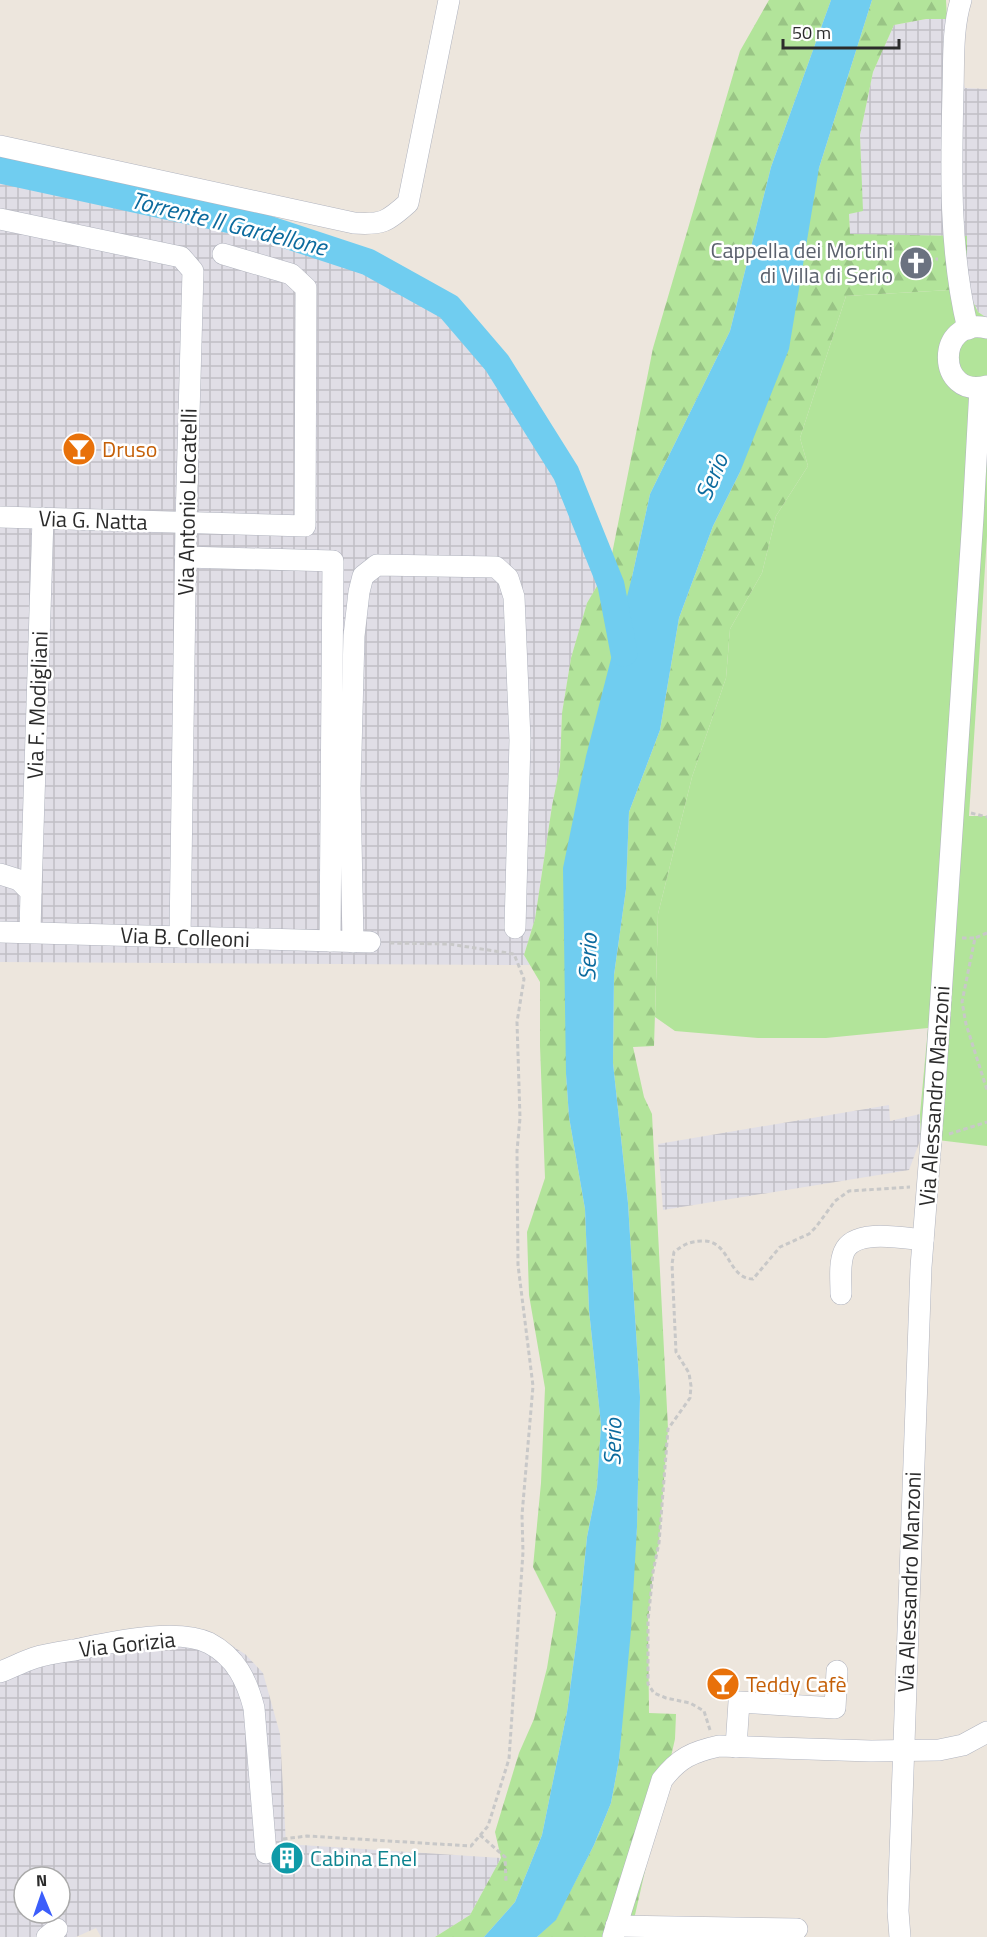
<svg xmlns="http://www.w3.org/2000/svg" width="987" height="1937" font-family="'Titillium Web',sans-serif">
<defs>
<pattern id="industrial-grid" width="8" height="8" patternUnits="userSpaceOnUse" patternTransform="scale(1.5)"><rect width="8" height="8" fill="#e0dee6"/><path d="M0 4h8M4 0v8" fill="none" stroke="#c0bfc5"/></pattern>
<pattern id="forest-firs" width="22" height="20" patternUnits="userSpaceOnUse" patternTransform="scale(1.5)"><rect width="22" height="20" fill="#b2e49a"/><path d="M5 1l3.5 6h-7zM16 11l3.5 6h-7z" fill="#99c485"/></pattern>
</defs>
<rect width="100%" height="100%" fill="#ede6dd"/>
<!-- industrial -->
<g fill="url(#industrial-grid)" fill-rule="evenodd">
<polygon points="926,19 947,19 965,88 987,89 987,318 978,312 967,289 967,236 850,235 849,214 862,211 860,135 873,72 894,25"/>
<polygon points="0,177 240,220 330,246 434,292 484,330 539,404 585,487 610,564 587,603 571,658 562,713 560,766 552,806 535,919 524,955 530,965 0,962"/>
<polygon points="889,1105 890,1121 920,1114 921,1138 909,1170 663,1210 658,1144"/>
<path d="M128 1631 220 1639 245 1654 263 1673 280 1734 286 1844 501 1858 470 1915 435 1937H101L96 1928 76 1937H0V1662L64 1641 97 1634ZM24 1877H60V1913H24Z"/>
</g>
<!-- grass -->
<polygon fill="#b2e49a" points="967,289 978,312 987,318 987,536 969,816 987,816 987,1146 921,1138 920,1114 928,1028 826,1038 758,1038 675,1031 655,1017 658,914 692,777 726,678 730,629 762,573 776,516 808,466 800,438 846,296"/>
<!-- forest -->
<g fill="url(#forest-firs)">
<polygon points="769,0 831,0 771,167 730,331 650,494 632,577 566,1074 569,1117 585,1209 589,1310 601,1425 597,1487 587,1537 577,1637 567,1712 542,1835 515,1902 484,1937 435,1937 470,1915 501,1858 495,1832 519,1753 534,1719 547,1668 556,1613 533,1567 541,1483 545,1388 529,1295 527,1232 545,1178 540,1046 540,982 524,955 535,919 552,806 560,766 562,713 571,658 587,603 610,564 653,348 740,51"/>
<polygon points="872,0 946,0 947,19 926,19 894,25 873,72 860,135 863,211 849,214 850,234 967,236 967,289 846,296 800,438 808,466 776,516 762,573 730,629 726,678 692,777 658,914 654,1046 633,1047 644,1097 652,1114 668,1429 659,1543 653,1572 648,1621 649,1713 676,1714 675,1739 635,1915 619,1937 537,1937 556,1919 594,1845 611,1803 619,1760 637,1527 640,1397 628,1203 613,1063 614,975 626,889 629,812 660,730 679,618 713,526 740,472 819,168"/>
</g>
<!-- water -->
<polygon fill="#70cdf0" points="831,0 872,0 819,168 789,349 740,472 713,526 679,618 660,730 629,812 626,889 614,975 613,1063 628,1203 640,1397 637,1527 631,1630 619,1760 611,1803 594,1845 556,1920 537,1937 484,1937 515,1902 542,1835 567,1712 577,1637 587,1537 597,1487 601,1425 589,1310 585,1209 569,1117 566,1074 563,868 586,756 632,577 650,494 730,331 771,167"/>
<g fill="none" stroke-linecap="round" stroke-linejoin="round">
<!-- river -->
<polyline stroke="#70cdf0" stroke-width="27" points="0,170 259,226 368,262 449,307 497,363 566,473 611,585 624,653"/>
<defs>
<g id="minor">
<path d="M961 0C952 29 954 61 953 91 951 170 949 251 968 329"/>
<path d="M0 146 354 223C382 225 387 222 408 203L449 0"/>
<polyline points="0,219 181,257 193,271 186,522 180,937"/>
<path d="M987 328C935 316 936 400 987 386"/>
<polyline points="0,517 305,526 306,288 291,274 223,254"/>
<polyline points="185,557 333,561 330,941"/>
<polyline points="0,874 19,880 31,892 30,932"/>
<polyline points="31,892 43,518"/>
<polyline points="0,932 370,942"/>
<polyline points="353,942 350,789 354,636 359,592 363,576 377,565 496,567 508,578 514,597 520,740 515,928"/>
<path d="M841 1294C841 1280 839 1264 844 1252 854 1228 903 1238 923 1240"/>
<path d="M0 1672C11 1668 22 1662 34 1658 46 1654 61 1652 74 1650 109 1643 176 1627 209 1643 236 1657 247 1681 254 1708L266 1853"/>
<polyline points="736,1747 739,1702 835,1708 837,1671"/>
<polyline points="616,1926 797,1929"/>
<polyline points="47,1937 57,1929"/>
<path d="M613 1937 662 1780C679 1758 692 1752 719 1746L871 1751 939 1750 963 1745 987 1732"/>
<polyline points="900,1937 898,1911 921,1267 934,1102 973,517 980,388"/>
</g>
</defs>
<!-- minor casing -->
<use href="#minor" stroke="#b1b4bf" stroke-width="22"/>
<!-- path -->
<g stroke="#c8c8c8" stroke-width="3" stroke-dasharray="4.5 3" stroke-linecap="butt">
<polyline points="928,259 938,259"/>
<polyline points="971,813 987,817"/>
<polyline points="987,933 975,938 962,1002 966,1024 987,1090"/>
<polyline points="962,938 975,938"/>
<polyline points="949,1134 987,1122"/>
<path d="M710 1730 704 1711 690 1703 666 1698 654 1693 648 1684V1621L653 1572 659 1543 668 1429 690 1398 691 1386 689 1373 676 1352 672 1264 674 1252C684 1244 691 1241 704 1241 730 1241 728 1279 753 1279L780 1247 809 1234 816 1227 835 1201 849 1191 910 1187"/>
<polyline points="480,1835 505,1857 506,1881"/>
<polyline points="283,1839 307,1836 471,1846 488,1826 509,1759 523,1552 522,1515 533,1386 518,1265 517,1151 520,1118 517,1022 524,979 514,954 449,944 388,943"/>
</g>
<!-- minor -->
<use href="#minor" stroke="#fff" stroke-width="21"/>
</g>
<!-- icons -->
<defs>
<symbol id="church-disc" viewBox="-11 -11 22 22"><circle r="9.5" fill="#6b7280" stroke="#fff"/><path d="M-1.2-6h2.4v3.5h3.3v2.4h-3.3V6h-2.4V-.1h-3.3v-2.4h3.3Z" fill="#fff"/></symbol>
<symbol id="bar-disc" viewBox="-11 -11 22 22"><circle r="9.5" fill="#e8710a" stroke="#fff"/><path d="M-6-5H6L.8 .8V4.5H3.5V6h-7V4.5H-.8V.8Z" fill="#fff"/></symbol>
<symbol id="building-disc" viewBox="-11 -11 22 22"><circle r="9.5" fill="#0f9aa8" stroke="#fff"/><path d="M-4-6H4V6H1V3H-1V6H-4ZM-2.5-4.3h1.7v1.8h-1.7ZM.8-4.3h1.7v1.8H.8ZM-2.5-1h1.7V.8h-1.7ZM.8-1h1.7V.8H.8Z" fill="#fff"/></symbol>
</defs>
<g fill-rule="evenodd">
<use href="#church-disc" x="897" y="244" width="38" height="38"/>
<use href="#bar-disc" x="60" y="430" width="38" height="38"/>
<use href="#bar-disc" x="704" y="1665" width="38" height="38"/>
<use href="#building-disc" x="268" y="1839" width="38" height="38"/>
</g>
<g text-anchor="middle" stroke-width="5" stroke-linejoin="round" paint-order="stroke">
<!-- worship labels -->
<g font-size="22" fill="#5b616d" stroke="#fff" text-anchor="end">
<text x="893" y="258">Cappella dei Mortini<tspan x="893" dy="25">di Villa di Serio</tspan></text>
</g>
<!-- food labels -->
<g font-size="22" fill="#c56008" stroke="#fff" text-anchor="start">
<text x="102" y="457">Druso</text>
<text x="746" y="1692">Teddy Cafè</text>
</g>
<!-- street labels -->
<g font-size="22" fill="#2b2b2b" stroke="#fff">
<text transform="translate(187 502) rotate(-89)" y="8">Via Antonio Locatelli</text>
<text transform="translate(93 520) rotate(2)" y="8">Via G. Natta</text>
<text transform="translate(37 705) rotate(-88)" y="8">Via F. Modigliani</text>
<text transform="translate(185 937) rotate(2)" y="8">Via B. Colleoni</text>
<text transform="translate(934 1096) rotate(-86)" y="8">Via Alessandro Manzoni</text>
<text transform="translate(909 1582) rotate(-88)" y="8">Via Alessandro Manzoni</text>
<text transform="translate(127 1644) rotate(-6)" y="8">Via Gorizia</text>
</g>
<!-- culture labels -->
<g font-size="22" fill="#0d838f" stroke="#fff" text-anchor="start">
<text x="310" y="1866">Cabina Enel</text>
</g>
<!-- water labels -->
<g font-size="24" font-style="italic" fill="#0c6b9e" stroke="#fff">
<text transform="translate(229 224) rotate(14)" y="8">Torrente Il Gardellone</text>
<text transform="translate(712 477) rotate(-67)" y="8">Serio</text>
<text transform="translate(588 957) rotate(-88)" y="8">Serio</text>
<text transform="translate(613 1442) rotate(-89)" y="8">Serio</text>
</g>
</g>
<!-- north arrow -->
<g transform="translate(42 1895) rotate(358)"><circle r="28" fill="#ffffff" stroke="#aaaaaa" stroke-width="1.5"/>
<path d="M0-4.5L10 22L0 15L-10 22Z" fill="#3c5efb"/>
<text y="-9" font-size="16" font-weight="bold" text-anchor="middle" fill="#2b2b2b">N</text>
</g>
<!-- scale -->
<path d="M783 39v9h116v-9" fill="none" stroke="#2b2b2b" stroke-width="3"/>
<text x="792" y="39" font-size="18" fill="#2b2b2b" stroke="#ffffff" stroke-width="4.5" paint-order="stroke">50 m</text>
</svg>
